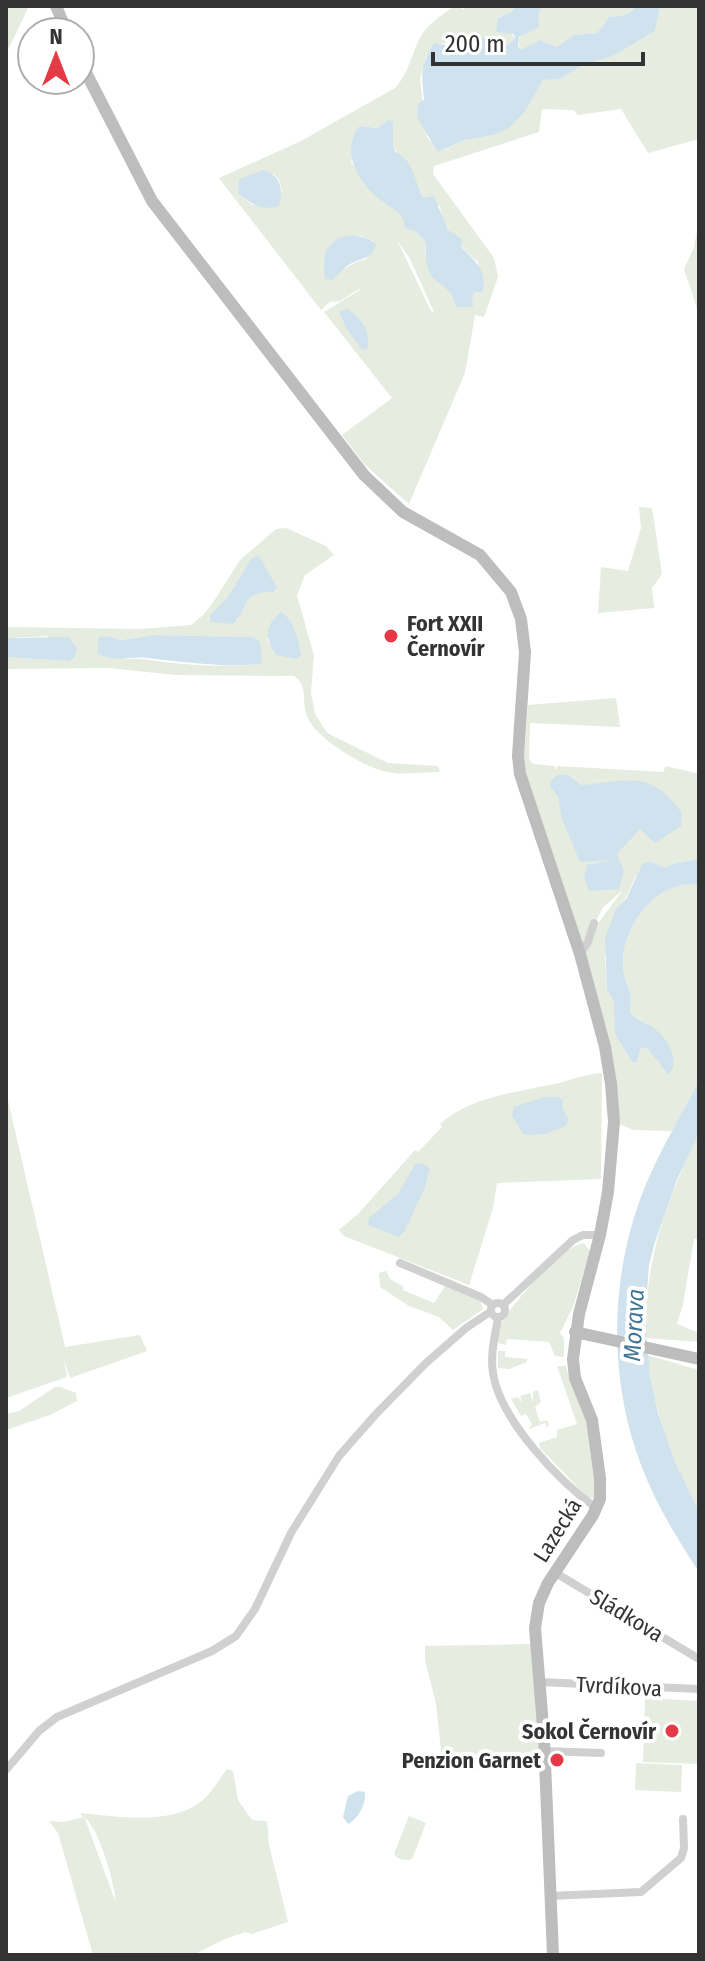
<svg xmlns="http://www.w3.org/2000/svg" width="705" height="1961" font-family="'Fira Sans Condensed',sans-serif">
<rect width="100%" height="100%" fill="#fff"/>
<!-- green -->
<g fill="#e6ecdf" fill-rule="evenodd">
<polygon points="6,6 29,6 6,54"/>
<path d="M455 6 465 10 463 6H516L511 12 498 18 515 38 507 45C494 39 474 37 460 39 449 41 445 45 434 44L426 56 420 79 427 137 435 146 444 150 465 140 494 135 543 80 560 79 583 65 613 56 655 31 660 6H699V139L648 153 621 109 578 115 574 110 542 109 539 132 434 166 433 174 494 258 498 277 484 317 475 315 465 373 409 504 365 465 342 435 392 398 324 312 360 290 359 289 340 301 330 302 321 310 219 178 301 141 395 88C409 73 411 54 421 36 429 23 442 15 455 6ZM389 119C393 130 391 141 396 152L423 199 440 206C443 230 460 246 478 262L475 292 456 307C452 292 447 286 434 279L425 254V241L416 232 405 228 404 217 395 208 383 202 351 162 361 126 378 128ZM274 174 280 181 282 192 253 205 238 194 239 179ZM345 236H361L373 241 366 259C350 263 341 273 325 279L323 261ZM397 240 410 259 434 312 431 311Z"/>
<path d="M542 6H636C632 14 618 18 610 16L597 33 573 35 557 47 540 40 521 51C512 33 535 22 542 6Z"/>
<polygon points="699,221 699,314 684,269 694,247"/>
<polygon points="639,507 652,508 662,574 652,588 654,608 598,613 601,567 628,571 641,528"/>
<path d="M286 528 326 546 334 555 305 575 297 595 314 656 311 692 315 714 327 733 388 763 438 766 440 772C422 772 400 776 383 771 361 765 315 738 307 716 301 702 309 686 294 676L176 675 108 668 6 669V657L69 661 47 636 6 638V627L140 629 191 625 203 615 214 601 240 560 276 529ZM251 559 268 592C251 590 241 606 238 620L210 615 227 598ZM293 627 302 654 277 655 267 639ZM155 635 253 637 261 664C231 667 195 666 164 662 150 660 140 658 126 659L108 636 121 640Z"/>
<path d="M616 698 620 727 530 723 529 759 533 764 554 766 556 770 557 766 663 772 666 766 699 774V859L672 864 665 869 652 862 636 876 625 899 617 907 605 956 607 990 614 1001 616 1017 615 1034 632 1062 640 1049 647 1048 655 1057 646 1023 635 1020 630 1012C634 985 622 983 623 962 623 925 658 877 699 885V1081L672 1131 634 1130 619 1124 611 1047 585 954 596 926 623 890 603 907 582 950 523 768 528 705Z"/>
<path d="M602 1073 601 1179 497 1183 493 1208 469 1285 344 1236 339 1230 359 1213 415 1150 418 1152 442 1127 440 1124C470 1096 520 1092 559 1083 573 1079 588 1074 602 1073Z"/>
<polygon points="6,1092 65,1347 140,1335 147,1351 70,1378 64,1360 67,1377 6,1398"/>
<path d="M699 1133V1239H694L683 1304 677 1324 697 1332 699 1342 646 1338C644 1260 666 1202 699 1133Z"/>
<path d="M584 1243 590 1251 573 1307 560 1333 564 1338V1357L555 1356 549 1342 507 1339 506 1345 498 1343C498 1335 499 1326 504 1319 517 1299 560 1247 584 1243Z"/>
<polygon points="386,1271 390,1279 404,1287 403,1290 434,1303 445,1286 480,1300 483,1309 453,1330 439,1317 409,1306 380,1287 379,1273"/>
<polygon points="498,1351 505,1351 505,1357 527,1359 527,1362 509,1369 498,1368"/>
<path d="M647 1355 699 1370V1512C671 1463 655 1411 647 1355Z"/>
<path d="M557 1366H566C569 1382 579 1393 584 1408 592 1433 596 1472 595 1498H588L540 1448 539 1443 557 1437V1430L577 1424Z"/>
<polygon points="55,1387 61,1387 76,1393 77,1401 50,1415 6,1430 6,1414 19,1411"/>
<polygon points="538,1390 541,1402 535,1407 540,1422 547,1420 549,1425 547,1427 545,1423 529,1429 532,1424 526,1414 521,1416 511,1399 518,1397 522,1403 520,1396 530,1393 533,1402 533,1392"/>
<polygon points="531,1644 539,1736 537,1770 443,1769 436,1703 425,1661 425,1646"/>
<polygon points="645,1698 699,1701 699,1764 643,1762"/>
<polygon points="636,1763 682,1765 681,1792 635,1790"/>
<path d="M227 1769 233 1771 238 1800 252 1820 267 1821 269 1845 288 1922 252 1934 245 1932 225 1939 193 1955H93L58 1833 49 1821 64 1822 83 1817 80 1813C117 1816 166 1826 199 1803 211 1795 218 1780 227 1769ZM84 1816C100 1831 114 1881 116 1903Z"/>
<path d="M409 1816 426 1823 412 1859C405 1861 398 1860 394 1854Z"/>
</g>
<!-- water -->
<g fill="#cfe2ee">
<path d="M516 6H542L538 15 539 27 519 37 518 46 521 50 540 40 557 47 573 35 597 33 610 16C618 18 632 14 636 6H660L655 31 613 56 583 65 560 79 543 80 525 111 510 127 494 135 465 140 438 152 417 118 418 103 424 100C422 75 419 67 434 43L446 45 474 35 507 45 515 38 514 34 496 32 498 18 511 12Z"/>
<path d="M389 119 393 122V144L395 152C415 161 414 181 423 198L434 196 448 230 462 239 461 247C474 259 489 273 482 292H475L472 296 473 307H456C450 282 434 286 428 269 425 260 426 250 425 241L416 232 405 228C403 211 394 211 382 201 365 188 351 170 351 149 352 140 354 132 360 126L378 128Z"/>
<path d="M263 170C282 176 283 188 279 206 262 211 252 204 238 194L239 179Z"/>
<path d="M345 236C356 235 366 236 376 244 372 259 364 257 352 263 345 266 338 275 332 280L325 279C322 259 323 244 345 236Z"/>
<path d="M347 309C362 319 370 330 368 348L362 350 347 329 339 312Z"/>
<path d="M258 555 277 587 273 592C239 592 250 608 233 624L210 622V615L227 598 251 559Z"/>
<path d="M281 612C295 620 297 640 302 654L297 659 276 655C265 637 264 626 281 612Z"/>
<path d="M155 635 253 637 260 642 262 664C224 668 185 662 147 658 130 656 113 663 97 653L99 637 108 636 121 640Z"/>
<polygon points="68,637 77,648 75,657 69,661 6,657 6,638"/>
<path d="M557 775H568L581 785C629 781 651 769 682 813L681 826 655 843 640 829 617 854 624 871 619 889 589 891 584 877 587 865 615 860 580 862 562 819 558 796 550 787V782Z"/>
<path d="M699 859V885C658 877 622 926 623 964 623 985 634 986 630 1012 637 1023 647 1021 656 1030 669 1041 680 1060 669 1075L647 1048 640 1049 637 1062H632L615 1034 614 1001 607 990 605 937 617 907 626 899 643 863 652 862 665 868 672 864Z"/>
<path d="M699 1081V1133L676 1182 655 1242 649 1265 645 1321 650 1375 658 1413 674 1460 699 1512V1572C678 1540 657 1506 643 1470 607 1379 609 1274 646 1184 661 1149 681 1115 699 1081Z"/>
<polygon points="544,1097 557,1097 563,1100 562,1108 569,1119 566,1126 545,1134 524,1135 512,1116 514,1107"/>
<polygon points="422,1163 430,1168 424,1190 404,1232 399,1237 368,1225 369,1218 399,1193 415,1164"/>
<path d="M358 1791 365 1792C366 1804 359 1818 348 1824L343 1817 348 1796Z"/>
</g>
<g fill="none" stroke-linecap="round" stroke-linejoin="round">
<!-- street -->
<g stroke="#d0d0d0" stroke-width="8">
<polyline points="580,954 588,942 594,923"/>
<polyline points="400,1263 481,1297 493,1305"/>
<circle cx="498" cy="1310" r="7"/>
<polyline points="503,1305 573,1240 583,1235 600,1235"/>
<path d="M498 1318C495 1336 490 1354 493 1373 500 1420 559 1481 596 1508"/>
<polyline points="554,1572 699,1659"/>
<polyline points="539,1682 699,1689"/>
<polyline points="544,1751 601,1753"/>
<polyline points="6,1770 39,1731 57,1717 212,1651 236,1636 255,1609 291,1533 339,1456 376,1414 426,1363 466,1328 490,1312"/>
<polyline points="550,1896 641,1892 681,1858 684,1848 683,1819"/>
</g>
<!-- secondary -->
<g stroke="#bdbdbd" stroke-width="12">
<polyline points="56,6 67,32"/>
<polyline points="80,61 152,201 364,475 403,512 480,555 511,592 521,619 525,652 518,756 520,774 580,954 605,1047 611,1084 614,1122 608,1192 600,1235 579,1314 573,1359 575,1378 592,1420 600,1478 600,1499 593,1515 548,1583 539,1603 535,1628 544,1738 553,1955"/>
<polyline points="575,1332 699,1359"/>
</g>
</g>
<!-- markers -->
<g fill="#e63946" stroke="#fff" stroke-width="3">
<circle cx="391" cy="636" r="8"/>
<circle cx="672" cy="1731" r="8"/>
<circle cx="557" cy="1760" r="8"/>
</g>
<g text-anchor="middle" stroke-width="8" stroke-linejoin="round" paint-order="stroke">
<!-- poi labels -->
<g font-size="22" font-weight="bold" fill="#333" stroke="#fff" text-anchor="end">
<text x="407" y="631" text-anchor="start">Fort XXII<tspan x="407" dy="25">Černovír</tspan></text>
<text x="656" y="1739">Sokol Černovír</text>
<text x="541" y="1768">Penzion Garnet</text>
</g>
<!-- street labels -->
<g font-size="22" fill="#333" stroke="#fff">
<text transform="translate(557 1530) rotate(-58)" y="8">Lazecká</text>
<text transform="translate(627 1615) rotate(31)" y="8">Sládkova</text>
<text transform="translate(619 1686) rotate(3)" y="8">Tvrdíkova</text>
</g>
<!-- water labels -->
<g font-size="24" font-style="italic" fill="#3f7597" stroke="#fff">
<text transform="translate(634 1325) rotate(-87)" y="8">Morava</text>
</g>
</g>
<!-- border -->
<rect width="705" height="1961" fill="none" stroke="#333333" stroke-width="16"/>
<!-- north arrow -->
<g transform="translate(56 56)"><circle r="38" fill="#ffffff" stroke="#adadad" stroke-width="2"/>
<path d="M0-6L14 30L0 20L-14 30Z" fill="#e63946"/>
<text y="-12" font-size="22" font-weight="bold" text-anchor="middle" fill="#333333">N</text>
</g>
<!-- scale -->
<path d="M433 52v12h210v-12" fill="none" stroke="#333333" stroke-width="4"/>
<text x="445" y="52" font-size="24" fill="#333333" stroke="#ffffff" stroke-width="6" paint-order="stroke">200 m</text>
</svg>
